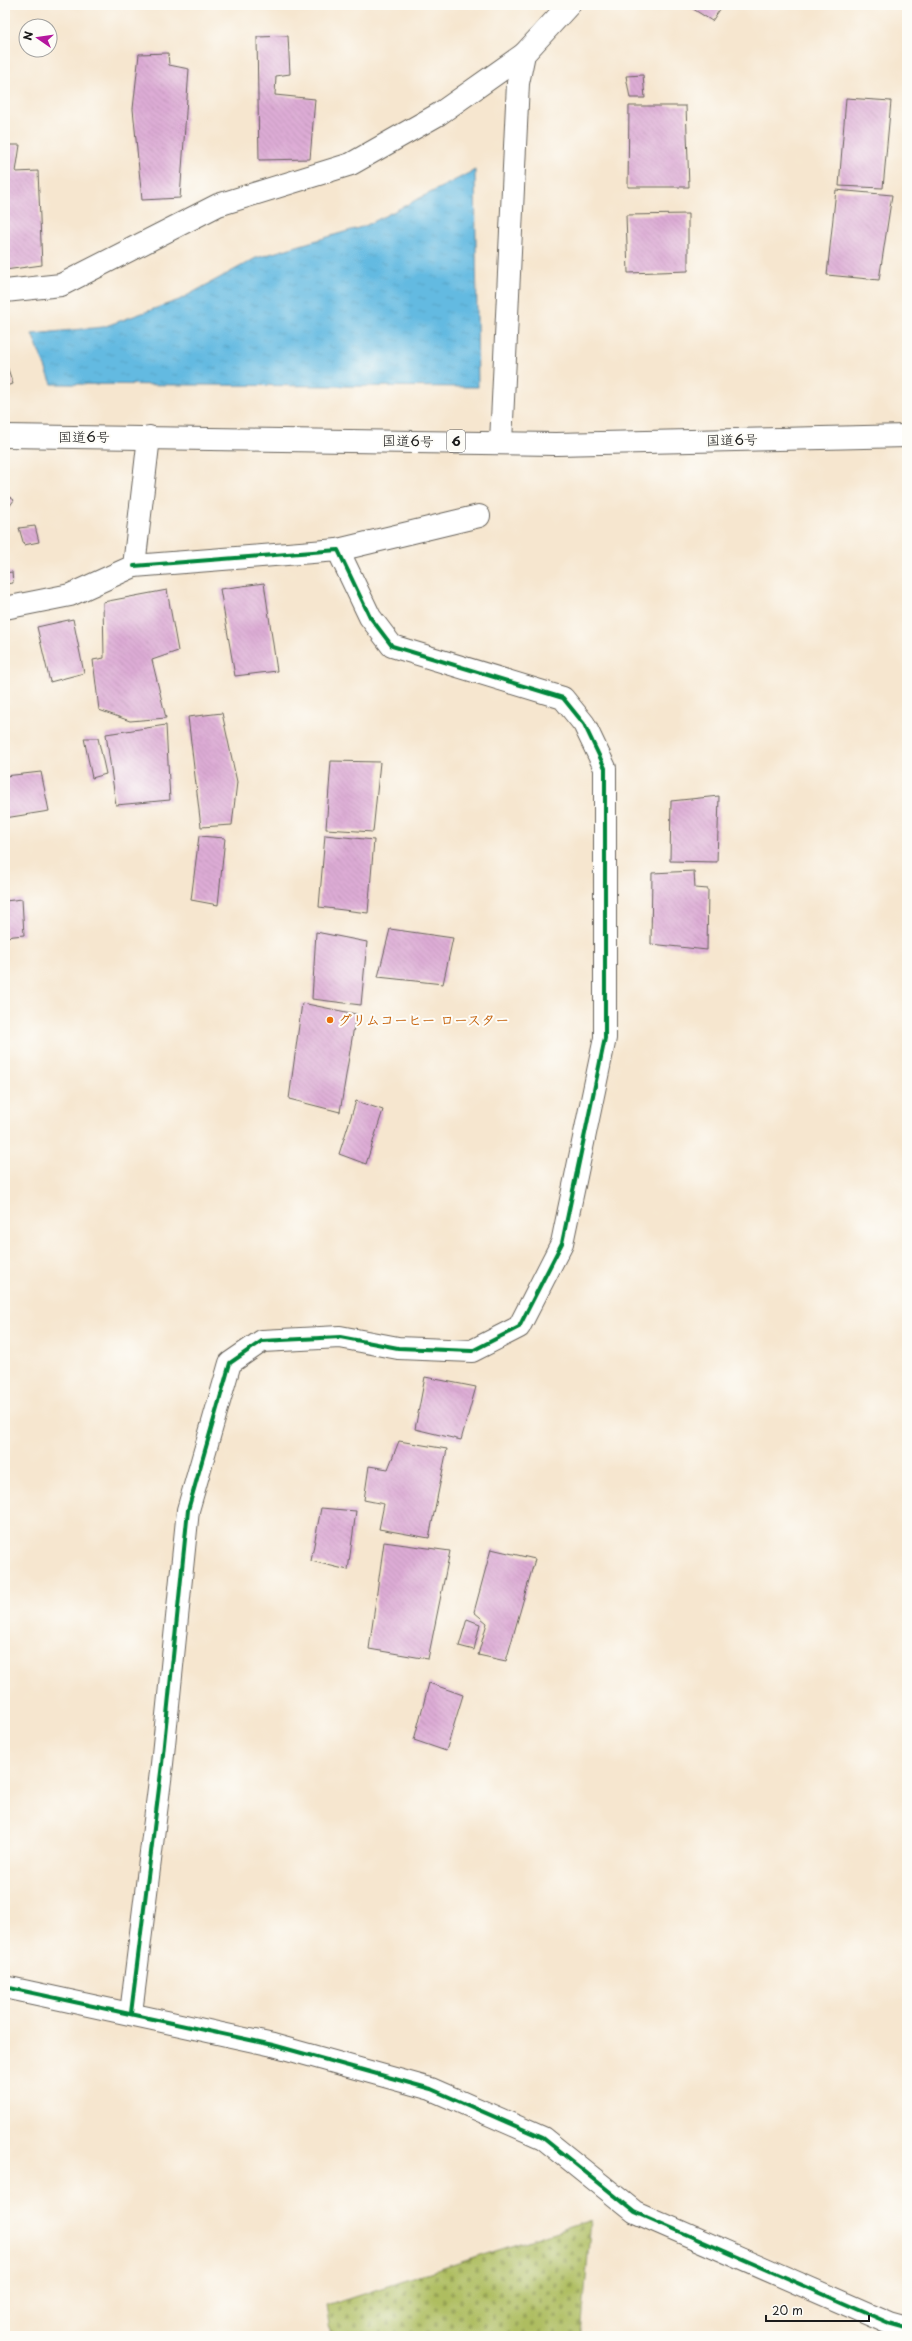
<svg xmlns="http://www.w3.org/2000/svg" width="912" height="2341" font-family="'Playpen Sans','Klee One',sans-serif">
<defs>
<pattern id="cemetery-stones" width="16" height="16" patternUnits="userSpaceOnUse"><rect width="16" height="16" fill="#aebd60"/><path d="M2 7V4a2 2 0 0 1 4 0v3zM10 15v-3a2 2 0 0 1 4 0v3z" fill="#95a253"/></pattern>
<pattern id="water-ripples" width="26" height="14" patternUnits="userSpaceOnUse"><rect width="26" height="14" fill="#64bae1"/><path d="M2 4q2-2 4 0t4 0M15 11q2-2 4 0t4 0" fill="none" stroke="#569fc0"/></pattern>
<pattern id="building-back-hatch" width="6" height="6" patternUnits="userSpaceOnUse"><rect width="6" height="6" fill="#ddacd5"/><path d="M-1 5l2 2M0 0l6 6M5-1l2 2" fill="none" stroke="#bd93b6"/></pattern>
</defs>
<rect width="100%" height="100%" fill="#fdfcf7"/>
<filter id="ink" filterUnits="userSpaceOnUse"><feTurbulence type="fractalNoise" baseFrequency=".025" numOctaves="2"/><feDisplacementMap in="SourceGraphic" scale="8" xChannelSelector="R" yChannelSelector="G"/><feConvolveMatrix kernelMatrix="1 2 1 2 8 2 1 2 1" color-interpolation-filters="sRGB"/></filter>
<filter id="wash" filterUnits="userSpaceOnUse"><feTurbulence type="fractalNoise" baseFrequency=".012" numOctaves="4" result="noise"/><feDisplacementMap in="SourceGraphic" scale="16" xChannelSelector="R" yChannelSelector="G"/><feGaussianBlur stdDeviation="0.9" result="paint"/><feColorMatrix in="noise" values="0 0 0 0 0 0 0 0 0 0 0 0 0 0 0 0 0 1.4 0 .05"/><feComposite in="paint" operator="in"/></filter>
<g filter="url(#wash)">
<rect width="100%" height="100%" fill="#f6e6cf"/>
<!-- cemetery -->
<polygon fill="url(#cemetery-stones)" stroke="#656c3e" points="591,2220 581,2336 331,2336 326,2306"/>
<!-- water -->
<polygon fill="url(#water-ripples)" stroke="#406b7e" points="475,170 478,387 52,384 32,334 103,327 179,300 256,258 365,226"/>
<g id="blocks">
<!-- building -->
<g fill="url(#building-back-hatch)">
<polygon points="687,5 723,5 712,21"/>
<polygon points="288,36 290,74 276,76 275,95 315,99 310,159 259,160 257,37"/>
<polygon points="168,53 169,65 189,69 180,198 142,200 133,109 139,54"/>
<polygon points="643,75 645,98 630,98 626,76"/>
<polygon points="846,98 891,101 883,188 839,186"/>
<polygon points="629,106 686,106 689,187 628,187"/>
<polygon points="5,145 20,145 16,172 38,171 42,265 5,270"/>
<polygon points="836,190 892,195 879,280 827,275"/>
<polygon points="688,214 688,271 628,273 626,215"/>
<polygon points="7,366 13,384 5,386 5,367"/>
<polygon points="5,494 14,500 7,510 5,509"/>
<polygon points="35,526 39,542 24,545 19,528"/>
<polygon points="12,572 13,583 5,584 5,573"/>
<polygon points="264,583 277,671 235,676 220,589"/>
<polygon points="167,590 178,651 152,660 166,718 130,721 99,710 93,660 104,658 103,602"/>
<polygon points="73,619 84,673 50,682 37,627"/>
<polygon points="222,713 237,782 232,825 201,827 188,717"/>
<polygon points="166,725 170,800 116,805 106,734"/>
<polygon points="84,738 98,738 106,774 92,778"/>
<polygon points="331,761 380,762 373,832 326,829"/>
<polygon points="41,772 49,811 5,818 5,776"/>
<polygon points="719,796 717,862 670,861 671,801"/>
<polygon points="325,835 374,840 368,913 319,907"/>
<polygon points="199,836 225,838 218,905 191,900"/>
<polygon points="694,871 695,888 708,889 707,950 651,944 652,873"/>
<polygon points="22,899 24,935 5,937 5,901"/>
<polygon points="390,929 453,938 443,984 378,977"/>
<polygon points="316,932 367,942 361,1005 312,999"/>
<polygon points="302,1003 356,1014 340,1112 289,1099"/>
<polygon points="356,1101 383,1110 366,1164 339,1154"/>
<polygon points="425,1377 476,1387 461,1440 415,1429"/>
<polygon points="399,1441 447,1449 429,1538 379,1529 384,1504 364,1500 369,1466 388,1469"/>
<polygon points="321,1508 356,1511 348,1570 311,1561"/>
<polygon points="384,1542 450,1551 428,1659 369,1649"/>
<polygon points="491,1549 535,1559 506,1661 478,1655 487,1623 474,1612"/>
<polygon points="467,1619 480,1624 474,1650 459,1646"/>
<polygon points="429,1683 463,1695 446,1751 414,1740"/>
</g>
</g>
</g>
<g filter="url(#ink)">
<use href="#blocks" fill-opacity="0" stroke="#68635b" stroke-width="1"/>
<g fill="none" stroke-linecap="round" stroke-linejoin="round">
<defs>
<g id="minor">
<polyline points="5,291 61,285 218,205 351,164 439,114 524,54"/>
<polyline points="501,442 518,83 524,54 569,5"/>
<polyline points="338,550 479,516"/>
<polyline points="5,608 70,595 134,566 149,437"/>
<polyline points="5,1987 273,2045 431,2089 543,2138 635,2212 889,2323 907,2328"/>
<polyline points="131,2013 162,1764 188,1510 230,1363 262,1341 340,1337 398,1348 472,1351 519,1327 562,1243 605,1038 605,768 584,724 563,698 392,646 370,617 338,550 134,566"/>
</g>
<polyline id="trunk" points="5,436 556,444 907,436"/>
</defs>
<!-- minor casing -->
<use href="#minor" stroke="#68635b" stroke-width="24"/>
<!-- trunk casing -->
<use href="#trunk" stroke="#68635b" stroke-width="24"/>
<!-- minor -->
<use href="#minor" stroke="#fff" stroke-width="22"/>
<!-- trunk -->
<use href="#trunk" stroke="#fff" stroke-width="22"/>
<defs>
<g id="cycleway">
<polyline points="5,1987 273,2045 431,2089 543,2138 635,2212 889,2323 907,2328"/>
<polyline points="131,2013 162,1764 188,1510 230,1363 262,1341 340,1337 398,1348 472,1351 519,1327 562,1243 605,1038 605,768 584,724 563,698 392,646 370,617 338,550 134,566"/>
</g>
</defs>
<!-- cycleway casing -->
<use href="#cycleway" stroke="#fdfcf7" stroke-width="6"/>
<!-- cycleway -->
<use href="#cycleway" stroke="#00873e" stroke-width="4"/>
</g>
</g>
<!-- markers -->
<circle fill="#e8710a" stroke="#fdfcf7" stroke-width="1.5" cx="330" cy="1020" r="4"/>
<g text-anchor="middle" stroke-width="4" stroke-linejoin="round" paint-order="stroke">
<!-- shield labels -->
<rect fill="#fdfcf7" stroke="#605f5e" stroke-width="1" x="447" y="430" width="18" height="22" rx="3"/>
<g font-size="13" font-weight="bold" fill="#1c1c1c">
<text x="456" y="446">6</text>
</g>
<!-- street labels -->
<g font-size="14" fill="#1c1c1c" stroke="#fdfcf7">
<text x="84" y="442">国道6号</text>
<text transform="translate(732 440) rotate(-1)" y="5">国道6号</text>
<text transform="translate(408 441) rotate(1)" y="5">国道6号</text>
</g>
<!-- food labels -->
<g font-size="14" font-weight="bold" fill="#c56008" stroke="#fdfcf7" text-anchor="start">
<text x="338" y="1025">グリムコーヒー ロースター</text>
</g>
</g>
<!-- margin -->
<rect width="912" height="2341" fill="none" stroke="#fdfcf7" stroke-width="20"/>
<!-- north arrow -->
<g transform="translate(38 38) rotate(283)"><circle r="19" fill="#fdfcf7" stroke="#a3a29f"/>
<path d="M0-3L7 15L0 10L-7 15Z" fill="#b5179e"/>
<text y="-6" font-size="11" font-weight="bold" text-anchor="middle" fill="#1c1c1c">N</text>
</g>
<!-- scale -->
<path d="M766 2315v6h103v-6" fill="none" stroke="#1c1c1c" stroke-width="2"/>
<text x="772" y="2315" font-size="12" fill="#1c1c1c" stroke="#fdfcf7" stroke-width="3" paint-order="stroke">20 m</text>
</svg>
